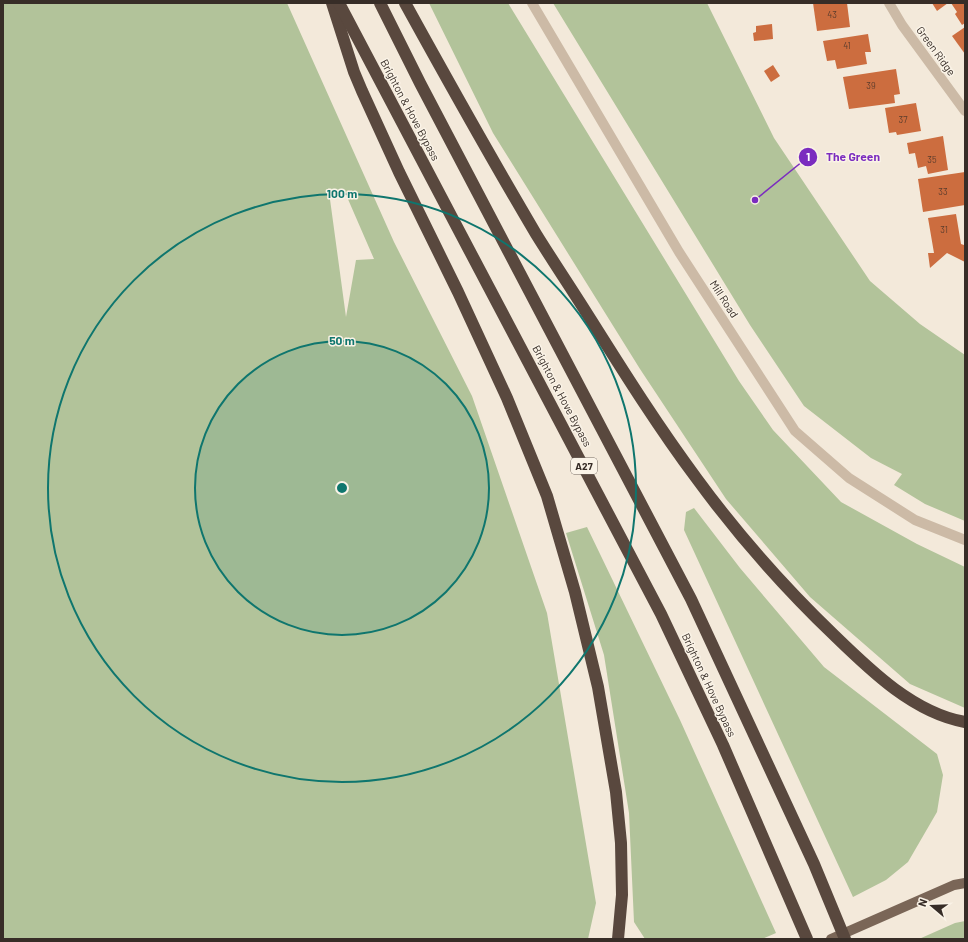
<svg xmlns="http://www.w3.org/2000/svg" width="968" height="942" font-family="Barlow,sans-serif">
<rect width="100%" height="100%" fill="#f3e9da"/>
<!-- green -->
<g fill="#b2c39a" fill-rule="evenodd">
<path d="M3 3H287L394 242 472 396 547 613 596 903 588 939H3ZM344 190 374 259 356 260 346 317 329 192Z"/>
<polygon points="429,3 508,3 739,381 773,430 841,502 917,544 965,567 965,708 910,684 810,597 726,499 640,369 493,133"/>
<polygon points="553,3 707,3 774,138 870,281 920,324 965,355 965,521 925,504 894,485 902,474 871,458 804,406 750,325"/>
<polygon points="694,508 740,568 824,667 937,754 943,775 937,812 908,862 886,880 853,897 684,530 686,512"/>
<polygon points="587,527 680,720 776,933 762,939 645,939 634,922 629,813 604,655 566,533"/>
<polygon points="965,921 965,939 919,939 955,923"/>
</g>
<!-- building -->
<g fill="#cc6d3f">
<polygon points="813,3 847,3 850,27 817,31"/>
<polygon points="932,3 948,3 937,11"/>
<polygon points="951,3 965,3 965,23 962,25 955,14 957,12"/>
<polygon points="772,24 773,39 754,41 753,33 756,32 756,26"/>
<polygon points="965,27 965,54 952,36"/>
<polygon points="868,34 871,52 865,52 867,64 837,69 835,60 827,61 823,41"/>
<polygon points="773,65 780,76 771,82 764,71"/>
<polygon points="896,69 900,94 894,95 895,103 849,109 843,77"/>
<polygon points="916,103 921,131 897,135 896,132 889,133 885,108"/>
<polygon points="943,136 948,170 928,174 926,166 918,168 915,153 909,154 907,143"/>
<polygon points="965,172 965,205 923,212 918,179"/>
<polygon points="956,214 961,244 964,245 965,243 965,262 947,253 930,268 928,253 934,253 928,218"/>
</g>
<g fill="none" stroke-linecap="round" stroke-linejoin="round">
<!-- street -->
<g stroke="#ccbaa6" stroke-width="10">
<polyline points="532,3 679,252 795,431 849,478 915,520 965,540"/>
<polyline points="889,3 902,25 965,111"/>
</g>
<!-- primary -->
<polyline stroke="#7a6657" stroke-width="10" points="831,939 954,885 965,883"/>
<!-- highway -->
<g stroke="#59483e" stroke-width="12">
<polyline points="332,3 354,72 362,91 399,172 458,292 507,398 547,496 575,592 598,687 616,792 621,843 622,895 618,939"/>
<polyline points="339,3 661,614 723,745 807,939"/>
<polyline points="380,3 420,83 691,599 814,864 845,939"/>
<path d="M405 3C448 81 491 158 536 234 554 263 573 291 591 320 625 374 659 428 697 479 738 535 785 588 835 636 871 671 914 713 965 722"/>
</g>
</g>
<!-- distance rings -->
<circle cx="342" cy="488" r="147" fill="#0f766e" fill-opacity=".12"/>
<g fill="none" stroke="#0f766e" stroke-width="2">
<circle cx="342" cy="488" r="147"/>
<circle cx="342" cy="488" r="294"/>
</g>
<g text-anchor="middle" stroke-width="3" stroke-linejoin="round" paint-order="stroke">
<!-- number labels -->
<g font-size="9" fill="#5c3d2d">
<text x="832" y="18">43</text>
<text x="847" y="49">41</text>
<text x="871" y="89">39</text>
<text x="903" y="123">37</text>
<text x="932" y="163">35</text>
<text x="943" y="195">33</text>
<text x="944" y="233">31</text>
</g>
<!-- shield labels -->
<rect fill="#faf3e7" stroke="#726861" stroke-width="1" x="571" y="458" width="26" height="16" rx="3"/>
<g font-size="10" font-weight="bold" fill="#372d27">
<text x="584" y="470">A27</text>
</g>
<!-- street labels -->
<g font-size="11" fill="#372d27" stroke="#faf3e7">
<text transform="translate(936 51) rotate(54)" y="4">Green Ridge</text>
<text transform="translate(410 110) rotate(62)" y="4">Brighton &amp; Hove Bypass</text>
<text transform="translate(724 299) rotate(57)" y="4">Mill Road</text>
<text transform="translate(562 396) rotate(62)" y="4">Brighton &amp; Hove Bypass</text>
<text transform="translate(709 685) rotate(65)" y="4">Brighton &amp; Hove Bypass</text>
</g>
</g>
<circle cx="342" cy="488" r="6" fill="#0f766e" stroke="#faf3e7" stroke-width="2"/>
<g font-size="12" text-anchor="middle" font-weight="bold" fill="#0f766e" stroke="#faf3e7" stroke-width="3" stroke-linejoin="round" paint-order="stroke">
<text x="342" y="198">100 m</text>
<text x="342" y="345">50 m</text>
</g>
<!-- callouts -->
<path fill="none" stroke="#7b2cbf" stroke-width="1.5" d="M755 200L808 157"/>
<g fill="#7b2cbf" stroke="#faf3e7" stroke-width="1.5">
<circle cx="755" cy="200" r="4"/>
<circle cx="808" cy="157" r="10"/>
</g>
<g font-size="12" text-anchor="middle" font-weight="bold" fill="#fff">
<text x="808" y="161">1</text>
</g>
<g font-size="12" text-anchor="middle" font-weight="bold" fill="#7b2cbf" stroke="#faf3e7" stroke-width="3" stroke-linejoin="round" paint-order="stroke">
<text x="853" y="161">The Green</text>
</g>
<!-- border -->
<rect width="968" height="942" fill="none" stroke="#372d27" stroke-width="8"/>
<!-- north arrow -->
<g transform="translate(932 906) rotate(289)" stroke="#faf3e7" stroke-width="3" paint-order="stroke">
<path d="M0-3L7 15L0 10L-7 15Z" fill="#372d27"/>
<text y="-6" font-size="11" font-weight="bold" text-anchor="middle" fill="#372d27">N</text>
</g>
</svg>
